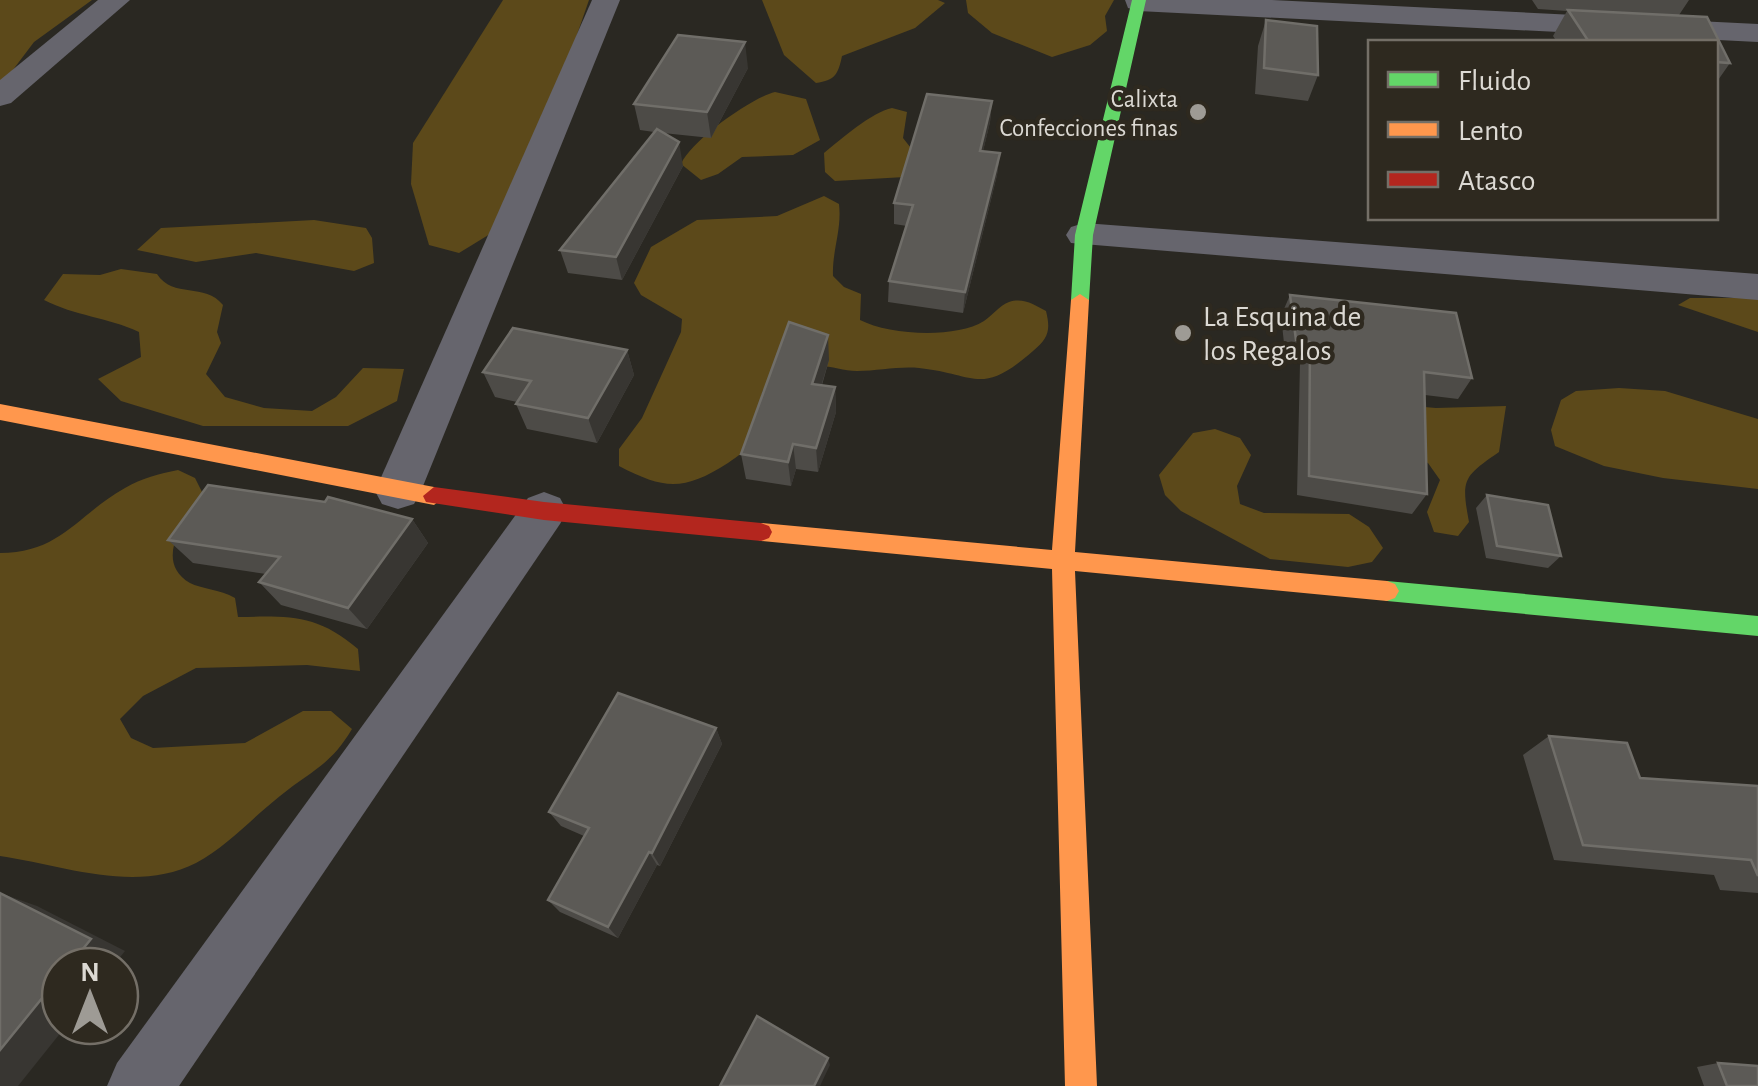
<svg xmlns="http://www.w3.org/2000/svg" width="1758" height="1086" font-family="'Alegreya Sans',sans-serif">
<rect width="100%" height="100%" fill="#2a2822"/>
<!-- forest -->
<g fill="#5c491a">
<polygon points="0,0 92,0 34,42 0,87"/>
<polygon points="503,0 589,0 520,199 490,234 459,253 429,245 411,184 413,143"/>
<path d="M762 0H938L945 3 915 28 842 56C838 75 835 80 816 83L784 55Z"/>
<polygon points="966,0 1114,0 1105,16 1107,31 1090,45 1052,57 992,33 968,13"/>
<path d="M775 92 806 99 820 140 793 155 742 157 718 174 701 180 681 164C692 140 751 98 775 92Z"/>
<path d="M892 108 907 112 903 138 918 157 905 177 835 181 825 172 824 153C841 139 872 112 892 108Z"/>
<path d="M824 196 839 204C842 230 832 250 833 276L844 287 861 294 860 320C889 335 955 339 984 321 992 316 1000 305 1009 302 1023 297 1035 305 1046 311 1051 331 1048 338 1033 351 980 397 977 374 919 368 899 366 878 371 857 371 844 371 832 366 819 366 800 365 777 379 763 390 758 405 759 421 755 436 751 448 738 456 728 463 684 491 665 490 619 466V449L642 418 681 332 682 319 641 295 634 283 651 247 697 220 777 216Z"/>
<polygon points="314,220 366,228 372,238 374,263 354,271 256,253 196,262 137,250 161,228"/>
<path d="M121 269 157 274C173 299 205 282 223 305L217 332 221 343 206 374 225 397 264 408 312 411 336 397 363 368 404 369 397 401 348 426H203L121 401 98 379 141 357 139 332C107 317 75 316 44 300L63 274 100 275Z"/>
<polygon points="1690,298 1758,298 1758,332 1678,305"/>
<polygon points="1619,388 1665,391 1758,419 1758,489 1663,478 1604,466 1555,446 1551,430 1561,400 1576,391"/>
<path d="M1390 404 1436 408 1506 406 1499 452C1463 477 1461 479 1469 522L1458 536 1434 532 1427 512 1440 480 1428 463 1383 442Z"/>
<polygon points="1215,429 1240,438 1251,455 1237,486 1240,504 1264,513 1349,514 1369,527 1383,548 1372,562 1348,567 1270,559 1181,511 1165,495 1159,475 1193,433"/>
<path d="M178 470 195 478 203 494C186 518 152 560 190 583 201 589 220 589 235 598L238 617C289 616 317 614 358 649L360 671 307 665 196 668 143 696 120 719 131 738 153 748 245 743 303 711H331L352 729C330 766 312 770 280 796 252 818 228 846 196 863 135 894 63 865 0 856V553C61 553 78 514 125 488 142 478 159 474 178 470Z"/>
</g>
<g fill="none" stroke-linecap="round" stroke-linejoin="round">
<!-- street -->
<g fill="#66656d" fill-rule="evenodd">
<polygon points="98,0 130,0 11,103 0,106 0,80"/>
<polygon points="592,0 620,0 421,491 414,504 398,509 382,504 375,491"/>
<polygon points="1125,0 1272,0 1758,24 1758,42 1138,11 1128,8"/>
<polygon points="1084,223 1758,274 1758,300 1071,243 1066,235 1071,227"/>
<polygon points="544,492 560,498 567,511 560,524 179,1086 107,1086 117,1063 528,498"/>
</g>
<!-- fast -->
<g fill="#63d668" fill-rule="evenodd">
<polygon points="1132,0 1146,0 1093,235 1089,300 1080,306 1071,300 1075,235"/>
<polygon points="1387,581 1758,616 1758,636 1387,601 1379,598 1375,591 1379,584"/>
</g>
<!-- slow -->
<g fill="#ff974d" fill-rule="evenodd">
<polygon points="1080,294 1089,300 1075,552 1387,581 1395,584 1399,591 1395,598 1387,601 1075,571 1097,1086 1065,1086 1052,569 761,541 753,538 750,532 753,526 761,523 1052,550 1071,300"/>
<polygon points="0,404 434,487 445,496 434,505 0,420"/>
</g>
<!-- jam -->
<polygon fill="#b3261e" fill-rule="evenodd" points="434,487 544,502 761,523 769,526 772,532 769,538 761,541 544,520 426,502 423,496"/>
</g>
<!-- wall -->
<g fill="#4d4b47">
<polygon points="1532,0 1689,0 1679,15 1707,17 1730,63 1716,83 1716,42 1557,42 1553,36 1567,11 1538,9"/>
<polygon points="1266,20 1318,75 1308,101 1255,94 1258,46"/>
<polygon points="748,68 711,138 663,133 683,166 622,280 568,273 560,250 654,132 640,130 634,104"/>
<polygon points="992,101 990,122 983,151 1000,153 997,175 963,313 888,302 889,281 907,226 894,224 894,203"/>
<polygon points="1290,295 1472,378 1458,399 1425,395 1427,494 1412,514 1297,495 1300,363 1286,361 1281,316"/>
<polygon points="627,350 634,375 597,443 527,429 516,404 517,402 495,397 483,372"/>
<polygon points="829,360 822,385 835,387 836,412 818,472 796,469 791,486 746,479 741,454"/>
<polygon points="1487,495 1561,556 1548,568 1486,558 1476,508"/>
<polygon points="412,519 428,543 367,629 281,605 259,582 266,574 193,563 168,540"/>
<polygon points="716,728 722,744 660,866 657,865 618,938 560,912 548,900 584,836 561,826 549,812"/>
<polygon points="1549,736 1640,778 1758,786 1758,893 1720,890 1714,875 1554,860 1523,755"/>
<polygon points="1718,1063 1758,1086 1704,1086 1697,1067"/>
</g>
<!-- shaded-wall -->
<g fill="#383632">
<polygon points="745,42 748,68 711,138 707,112"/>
<polygon points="992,101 990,122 978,172 980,151"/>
<polygon points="679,142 683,166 622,280 616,257"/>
<polygon points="1000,153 997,175 963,313 965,292"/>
<polygon points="828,335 829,360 814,409 812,384"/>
<polygon points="627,350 634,375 597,443 588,418"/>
<polygon points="835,387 836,412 818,472 816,448"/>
<polygon points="793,444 796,469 791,486 788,462"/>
<polygon points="412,519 428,543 367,629 348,608"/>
<polygon points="716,728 722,744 660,866 652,853"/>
<polygon points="649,852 657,865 618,938 608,927"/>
<polygon points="0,893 37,906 125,951 113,966 69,966"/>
<polygon points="60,976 60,1026 66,1026 18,1086 0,1086 0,1050"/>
<polygon points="828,1058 830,1065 820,1086 814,1086"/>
</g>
<!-- building -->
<g fill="#5c5a56" stroke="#706e69" stroke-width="2.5">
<polygon points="1568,10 1707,17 1730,63 1716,62 1716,42 1589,42"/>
<polygon points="1266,20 1317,26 1318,75 1264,68"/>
<polygon points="678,35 745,42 707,112 634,104"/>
<polygon points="927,94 992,101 980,151 1000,153 965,292 889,281 913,205 894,203"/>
<polygon points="657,129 679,142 616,257 560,250"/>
<polygon points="1290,295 1456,313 1472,378 1424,372 1427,494 1309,476 1310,342 1296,340"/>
<polygon points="789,322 828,335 812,384 835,387 816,448 793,444 788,462 741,454"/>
<polygon points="513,328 627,350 588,418 516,404 531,381 483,372"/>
<polygon points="208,485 325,502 328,497 412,519 348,608 259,582 280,557 168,540"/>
<polygon points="1487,495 1548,505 1561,556 1497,546"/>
<polygon points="618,693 716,728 652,853 649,852 608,927 548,900 589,828 549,812"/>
<polygon points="1549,736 1627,743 1640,778 1758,786 1758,876 1751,860 1583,845"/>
<polygon points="0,893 91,939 69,966 60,966 60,976 0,1050"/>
<polygon points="757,1016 828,1058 814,1086 720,1086"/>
<polygon points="1718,1063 1758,1066 1758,1086 1727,1086"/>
</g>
<!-- markers -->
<g fill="#9e9b95" stroke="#2e291f" stroke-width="4">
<circle cx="1198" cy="112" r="10"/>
<circle cx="1183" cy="333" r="10"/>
</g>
<g text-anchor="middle" stroke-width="9" stroke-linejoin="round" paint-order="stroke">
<!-- far-poi labels -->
<g font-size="25" fill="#dcd9d3" stroke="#2e291f" text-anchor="end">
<text x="1178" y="107">Calixta<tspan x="1178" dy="29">Confecciones finas</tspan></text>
</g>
<!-- poi labels -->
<g font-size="30" fill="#dcd9d3" stroke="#2e291f" text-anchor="start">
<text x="1203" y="326">La Esquina de<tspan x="1203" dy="34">los Regalos</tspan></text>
</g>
</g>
<!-- legend -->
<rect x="1368" y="40" width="350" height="180" fill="#2e291f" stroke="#746f67" stroke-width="2.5"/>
<rect x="1388" y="72" width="50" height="15" fill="#63d668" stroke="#746f67" stroke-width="2.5"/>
<text x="1458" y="90" font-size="30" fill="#dcd9d3">Fluido</text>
<rect x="1388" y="122" width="50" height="15" fill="#ff974d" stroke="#746f67" stroke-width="2.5"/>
<text x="1458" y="140" font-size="30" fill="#dcd9d3">Lento</text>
<rect x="1388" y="172" width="50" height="15" fill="#b3261e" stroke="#746f67" stroke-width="2.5"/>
<text x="1458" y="190" font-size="30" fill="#dcd9d3">Atasco</text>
<!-- north arrow -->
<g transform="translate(90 996)"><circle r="48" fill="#2e291f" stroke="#746f67" stroke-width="2.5"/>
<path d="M0-8L18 38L0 25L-18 38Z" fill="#9e9b95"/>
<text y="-15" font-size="28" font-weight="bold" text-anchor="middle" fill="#dcd9d3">N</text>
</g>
</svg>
